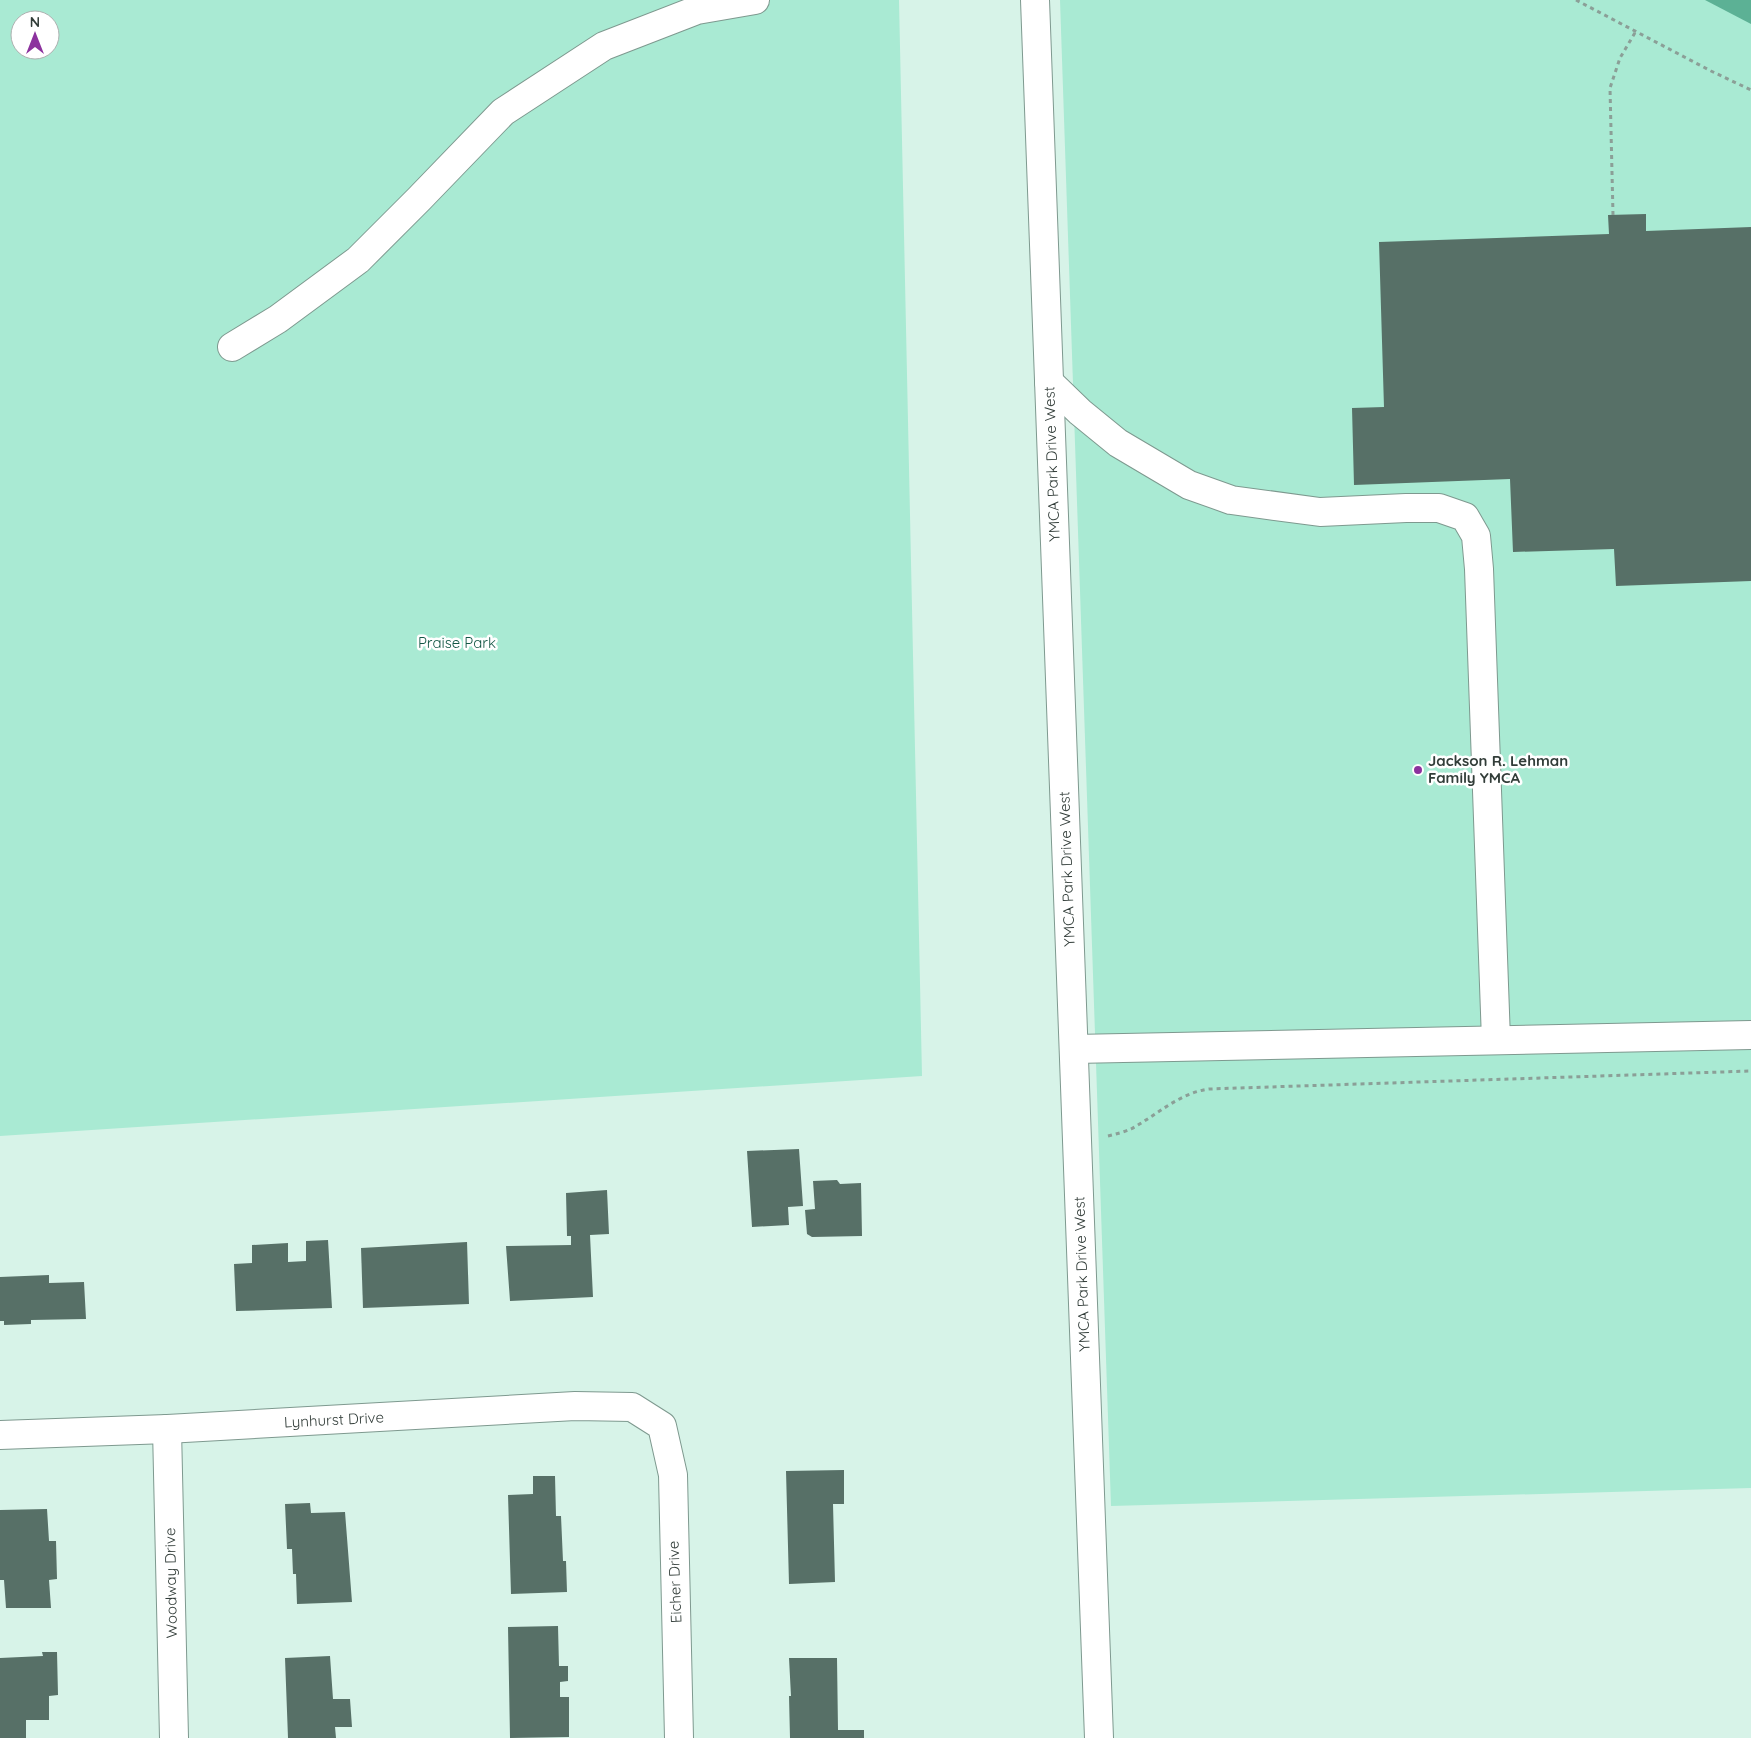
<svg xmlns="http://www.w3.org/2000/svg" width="1751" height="1738" font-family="Quicksand,sans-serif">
<rect width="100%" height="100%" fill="#d7f3e8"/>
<!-- green -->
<g fill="#a9ead3" fill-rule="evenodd">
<path d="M0 0H899L922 1076 0 1136ZM20 20H50V50H20Z"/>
<polygon points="1060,0 1751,0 1751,1488 1111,1506"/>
</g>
<!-- water -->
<polygon fill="#5cb195" points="1705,0 1751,0 1751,24"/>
<!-- building -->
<g fill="#577067">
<polygon points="1646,214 1646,231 1751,227 1751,581 1616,586 1614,549 1513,552 1510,479 1354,485 1352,408 1384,407 1379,242 1609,234 1608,215"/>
<polygon points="799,1149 803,1206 788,1207 789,1225 752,1227 747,1151"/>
<polygon points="837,1180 840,1184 861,1183 862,1236 812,1237 807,1234 805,1210 815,1209 813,1181"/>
<polygon points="607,1190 609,1234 590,1235 593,1297 510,1301 506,1246 571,1245 571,1236 567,1236 566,1193"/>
<polygon points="328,1240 332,1308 236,1311 234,1264 252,1263 252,1245 288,1243 288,1262 306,1261 306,1241"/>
<polygon points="467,1242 469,1304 363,1308 361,1248"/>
<polygon points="49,1275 49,1283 84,1282 86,1319 31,1320 31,1324 4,1325 4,1321 0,1321 0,1277"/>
<polygon points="844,1470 844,1504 833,1504 835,1582 789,1584 786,1471"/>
<polygon points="533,1476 555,1476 556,1516 561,1516 563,1561 566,1561 567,1592 511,1594 508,1495 533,1494"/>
<polygon points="310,1503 311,1513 345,1512 352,1602 297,1604 296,1574 293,1574 292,1549 287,1549 285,1504"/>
<polygon points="47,1509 49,1541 56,1541 57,1579 49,1580 51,1608 6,1608 4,1580 0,1580 0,1510"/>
<polygon points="558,1626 559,1666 568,1666 568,1681 560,1682 560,1697 569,1697 569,1737 510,1738 508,1627"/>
<polygon points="42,1652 57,1652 58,1695 49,1696 49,1720 26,1720 26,1738 0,1738 0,1658 43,1656"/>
<polygon points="330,1656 333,1699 350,1699 352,1727 335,1727 336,1738 288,1738 285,1658"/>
<polygon points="789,1658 837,1658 838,1730 864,1730 864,1738 790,1738 789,1696 791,1696"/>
</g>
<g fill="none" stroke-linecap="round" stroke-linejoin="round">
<defs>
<g id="minor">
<polyline points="1035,0 1099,1738"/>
<polyline points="232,347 278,319 358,260 419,199 503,112 604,46 697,10 755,0"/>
<polyline points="1049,382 1080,412 1118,443 1189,485 1231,500 1320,512 1406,508 1439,508 1465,517 1476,536 1479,569 1496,1040"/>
<polyline points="1074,1049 1751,1035"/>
<polyline points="167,1429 174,1738"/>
<polyline points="0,1435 167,1429 575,1406 632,1407 662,1426 673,1475 679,1738"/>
</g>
</defs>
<!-- minor casing -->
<use href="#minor" stroke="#7e998f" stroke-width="30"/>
<!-- path -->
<g stroke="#8b9f97" stroke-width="3" stroke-dasharray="4 4" stroke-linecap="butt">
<polyline points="1576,0 1711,71 1751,90"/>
<polyline points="1613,215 1610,88 1620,58 1636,31"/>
<path d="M1108 1136C1116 1134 1124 1132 1131 1129 1157 1115 1179 1093 1209 1089L1751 1071"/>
</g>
<!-- minor -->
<use href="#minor" stroke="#fff" stroke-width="28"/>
</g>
<!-- markers -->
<circle fill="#8c329e" stroke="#fff" stroke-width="2" cx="1418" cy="770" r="5"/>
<g text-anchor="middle" stroke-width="5" stroke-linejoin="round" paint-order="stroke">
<!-- street labels -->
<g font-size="15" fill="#323d39" stroke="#fff">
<text transform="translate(1052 464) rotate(-92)" y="5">YMCA Park Drive West</text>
<text transform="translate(1067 869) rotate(-92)" y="5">YMCA Park Drive West</text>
<text transform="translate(1082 1274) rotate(-92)" y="5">YMCA Park Drive West</text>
<text transform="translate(334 1420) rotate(-3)" y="5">Lynhurst Drive</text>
<text transform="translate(675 1582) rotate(-92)" y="5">Eicher Drive</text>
<text transform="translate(171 1583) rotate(-91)" y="5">Woodway Drive</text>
</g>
<!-- park labels -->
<g font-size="15" fill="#115644" stroke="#fff">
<text x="457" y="648">Praise Park</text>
</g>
<!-- poi labels -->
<g font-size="15" font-weight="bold" fill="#323d39" stroke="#fff" text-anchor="start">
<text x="1428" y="766">Jackson R. Lehman<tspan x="1428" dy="17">Family YMCA</tspan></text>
</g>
</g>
<!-- north arrow -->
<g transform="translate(35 35)"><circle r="24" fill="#ffffff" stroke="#adb1b0"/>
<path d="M0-4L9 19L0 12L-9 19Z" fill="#8c329e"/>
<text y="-8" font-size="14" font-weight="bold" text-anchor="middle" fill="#323d39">N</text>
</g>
</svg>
